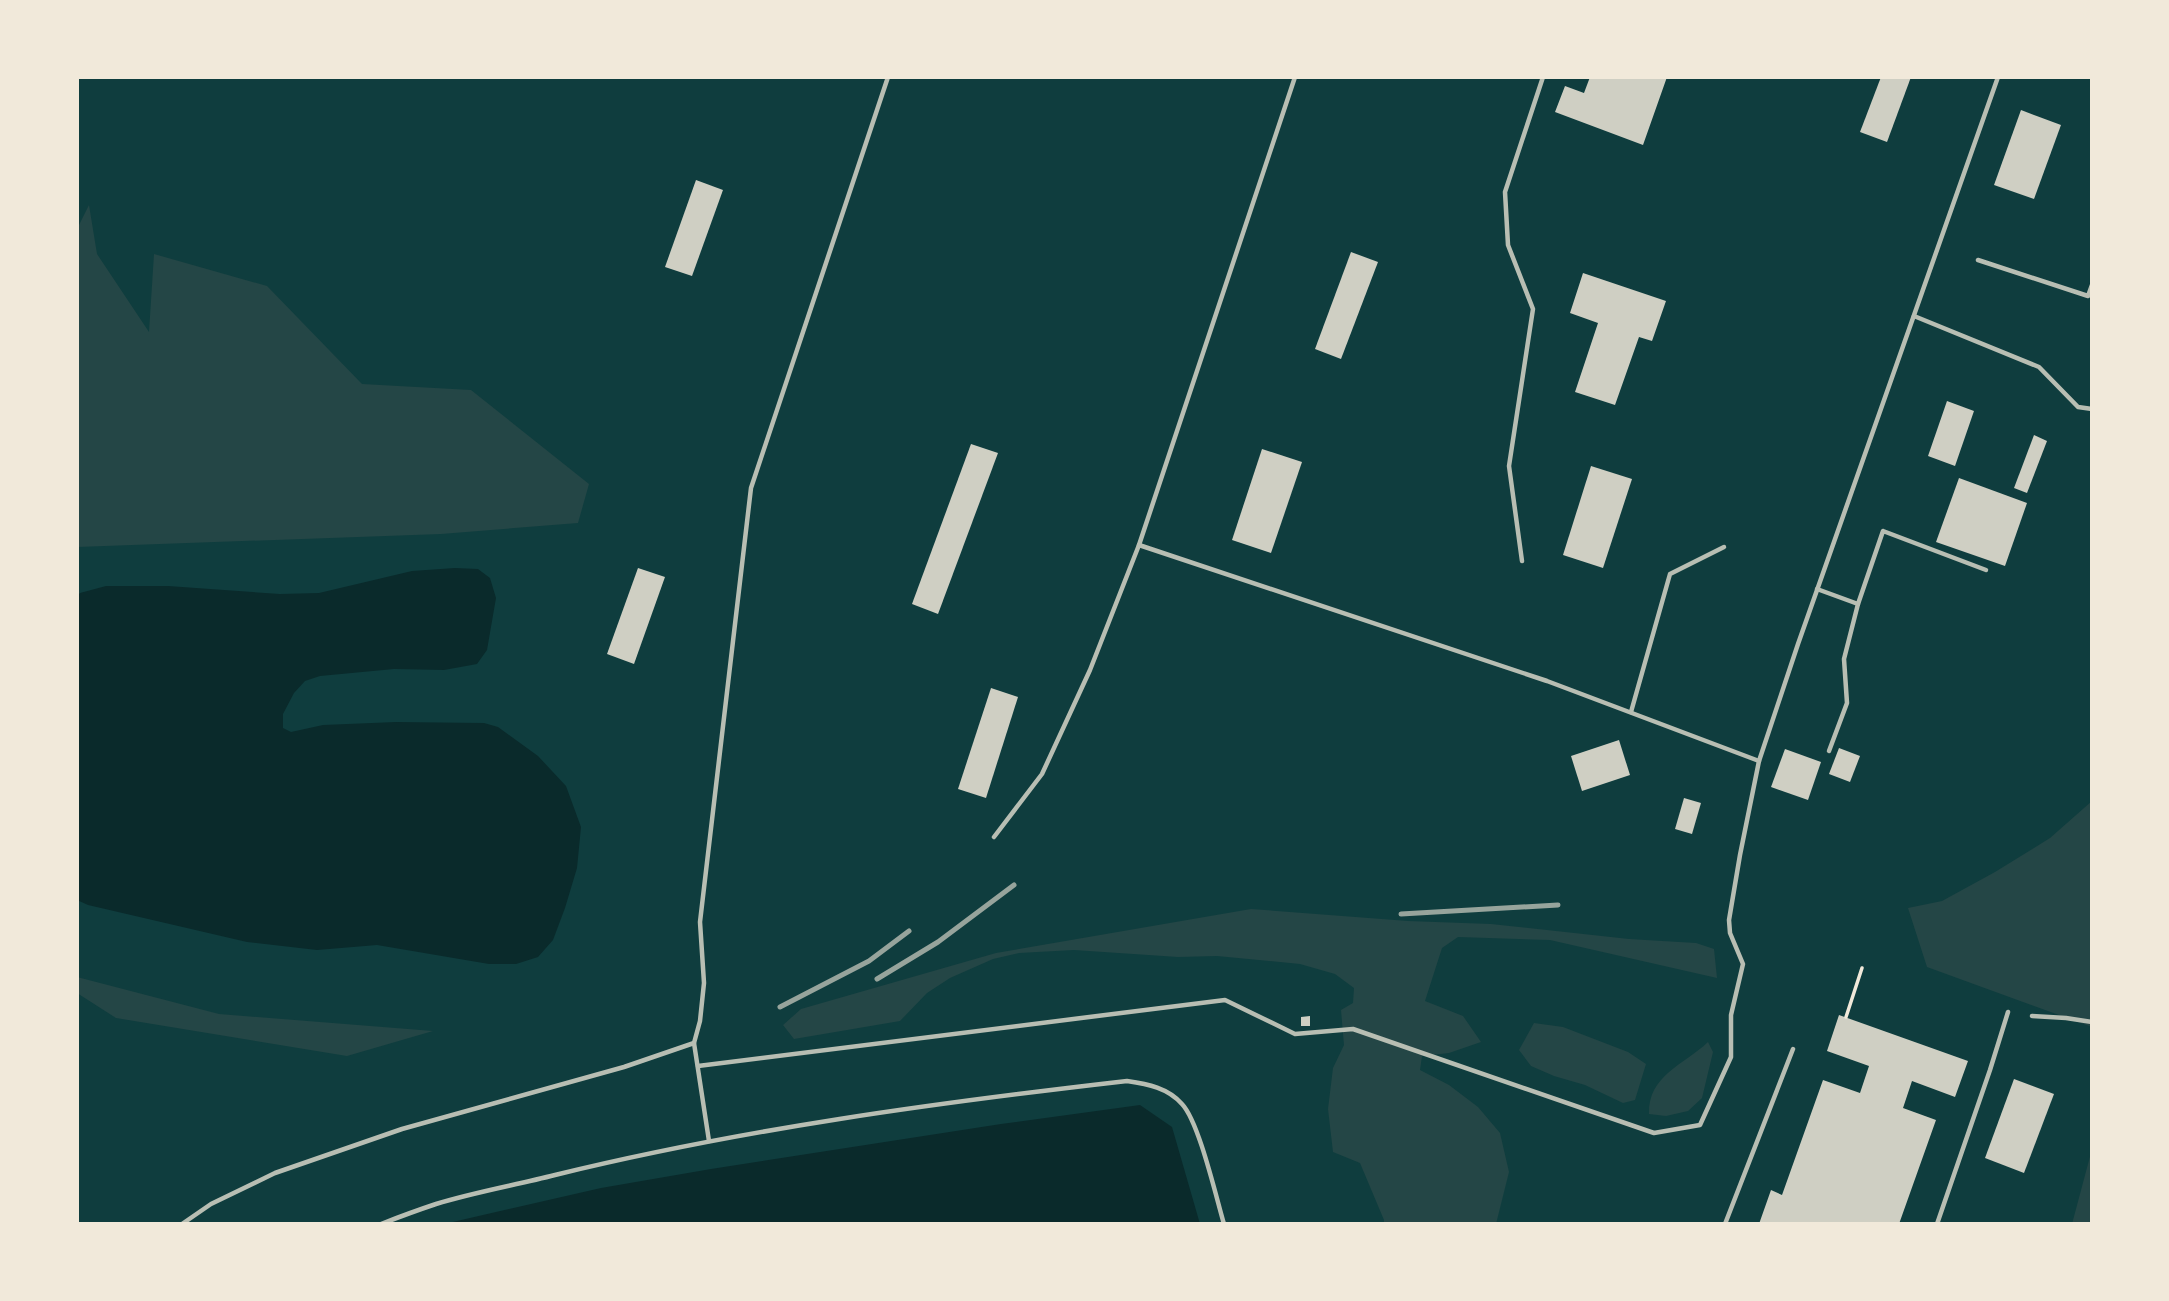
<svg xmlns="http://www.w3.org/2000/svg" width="2169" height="1301" font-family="'DejaVu Sans',sans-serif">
<rect width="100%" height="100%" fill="#0f3d3e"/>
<!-- green -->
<g fill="#244646">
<polygon points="89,205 97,254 149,332 154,254 267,286 362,384 471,390 589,484 578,523 441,534 77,547 77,229"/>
<polygon points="2092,801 2092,1027 1927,967 1908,908 1942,901 1995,872 2050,838"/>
<polygon points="1251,909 1408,921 1491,924 1629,939 1696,943 1714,949 1717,978 1550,940 1458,937 1442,948 1425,1001 1463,1016 1481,1042 1449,1053 1422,1056 1420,1070 1449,1085 1478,1107 1500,1133 1509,1172 1496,1224 1384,1224 1384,1220 1360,1163 1333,1152 1328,1109 1333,1068 1344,1045 1341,1010 1353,1003 1354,988 1335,974 1300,964 1217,956 1178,957 1074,950 1019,953 993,959 950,978 927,993 900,1021 794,1039 783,1025 801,1009 996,953"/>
<polygon points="77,977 219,1014 433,1031 347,1056 116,1018 77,993"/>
<polygon points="1534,1023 1563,1027 1628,1052 1646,1064 1635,1100 1623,1103 1585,1085 1554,1076 1531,1066 1519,1050"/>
<path d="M1708 1042 1713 1052 1702 1098 1688 1111 1666 1116 1649 1114C1648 1075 1684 1065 1708 1042Z"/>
<polygon points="2092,1149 2092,1224 2072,1224"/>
</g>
<!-- water -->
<g fill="#0a2a2b">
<polygon points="455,568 478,569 490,578 496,598 487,650 477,664 444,670 394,669 320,676 305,681 294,693 283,714 283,728 291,732 323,725 396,722 484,723 498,727 538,756 566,786 581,827 577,868 565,908 553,940 538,957 516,964 489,964 377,945 317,950 247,942 88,905 77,900 77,596 80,593 106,586 168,586 280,594 319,593 412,571"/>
<polygon points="1140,1105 1172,1127 1200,1224 444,1224 601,1188 711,1169 1001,1124"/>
</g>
<!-- building -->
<g fill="#cfcfc3">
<polygon points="1590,77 1667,77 1643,145 1555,112 1565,86 1584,93"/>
<polygon points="1881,77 1911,77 1887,142 1860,132"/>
<polygon points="2021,110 2061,125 2034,199 1994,185"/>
<polygon points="696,180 723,190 692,276 665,267"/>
<polygon points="1351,252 1378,262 1341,359 1315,349"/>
<polygon points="1583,273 1666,301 1652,341 1639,337 1615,405 1575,392 1598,323 1570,313"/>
<polygon points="1947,401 1974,411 1955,466 1928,456"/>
<polygon points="2034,435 2047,441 2027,493 2014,488"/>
<polygon points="971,444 998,453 938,614 912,604"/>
<polygon points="1262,449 1302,462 1271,553 1232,540"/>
<polygon points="1591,466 1632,479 1603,568 1563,555"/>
<polygon points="1959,478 2027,503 2005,566 1936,542"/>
<polygon points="638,568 665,577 634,664 607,654"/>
<polygon points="991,688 1018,697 986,798 958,789"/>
<polygon points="1619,740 1630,775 1582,791 1571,756"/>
<polygon points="1839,748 1860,756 1850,782 1829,774"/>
<polygon points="1785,749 1821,762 1808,800 1771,787"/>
<polygon points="1684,798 1701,803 1692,834 1675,829"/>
<polygon points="1839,1015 1968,1061 1955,1097 1912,1081 1903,1108 1936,1120 1899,1224 1759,1224 1771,1190 1782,1195 1823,1080 1860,1093 1869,1066 1827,1051"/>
<polygon points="1310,1016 1310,1026 1301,1026 1301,1017"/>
<polygon points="2014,1079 2054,1094 2024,1173 1985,1158"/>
</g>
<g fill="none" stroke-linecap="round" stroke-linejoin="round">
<!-- path -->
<polyline stroke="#f1e9da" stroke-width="3.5" points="1846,1017 1862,968"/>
<!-- service -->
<g stroke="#b8beb3" stroke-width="4.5">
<polyline points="1978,260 2088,296 2092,285"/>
<polyline points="1914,316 2039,367 2078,407 2092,409"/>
<polyline points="1139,545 1547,681 1759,761"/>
<polyline points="1522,561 1509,466 1533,309 1508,245 1505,192 1543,77"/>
<polyline points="1817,589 1858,604 1883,531 1986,570"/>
<polyline points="1631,712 1670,574 1724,547"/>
<polyline points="1829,751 1847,703 1844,659 1858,604"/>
<polyline points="994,837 1042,774 1090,670 1139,545 1295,77"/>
<polyline points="2032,1016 2066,1018 2092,1022"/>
<polyline points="694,1043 709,1141"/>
<polyline points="698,1066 1225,1000 1295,1034 1353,1029 1654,1133 1700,1125 1731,1057 1731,1015 1743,964 1730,933 1729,920 1740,855 1759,761 1798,644 1998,77"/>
<polyline points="182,1224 211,1204 275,1173 402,1129 624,1067 694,1043 700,1021 704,983 700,922 751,488 888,77"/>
<path d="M381 1224C399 1217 418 1210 436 1204 475 1192 516 1185 555 1175 743 1129 935 1103 1127 1081 1148 1084 1168 1088 1182 1104 1199 1122 1216 1197 1224 1224"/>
<polyline points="1725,1224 1793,1049"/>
<polyline points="1937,1224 1990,1070 2008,1012"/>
</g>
<!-- rail -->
<g stroke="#97a49c" stroke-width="5">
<polyline points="1401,914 1558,905"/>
<polyline points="877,979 938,942 1014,885"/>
<polyline points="780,1007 869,961 909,931"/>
</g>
</g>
<!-- border -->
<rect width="2169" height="1301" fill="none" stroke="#f1e9da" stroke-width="158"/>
</svg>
